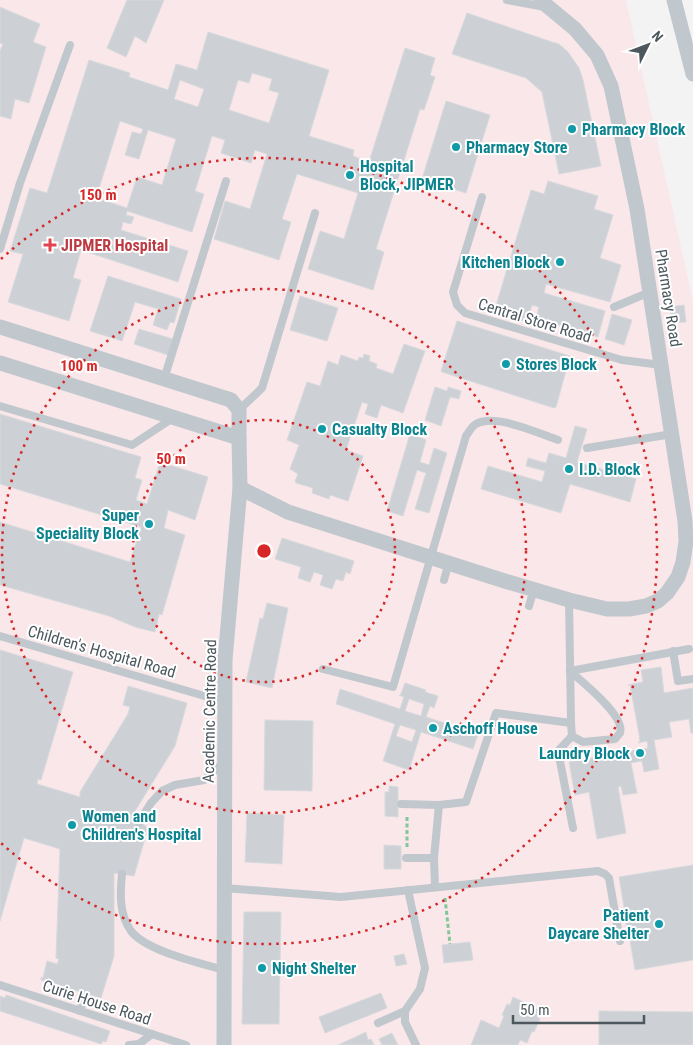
<svg xmlns="http://www.w3.org/2000/svg" width="693" height="1045" font-family="'Roboto Condensed',sans-serif">
<rect width="100%" height="100%" fill="#f4f3f3"/>
<!-- medical -->
<polygon fill="#fae7e9" points="0,0 626,0 693,301 693,1045 0,1045"/>
<!-- building -->
<g fill="#cdd0d4" stroke="#d7dadd" fill-rule="evenodd">
<polygon points="127,0 164,0 146,43 135,36 126,57 107,48"/>
<polygon points="0,7 40,24 33,42 46,47 29,103 15,99 11,119 0,116 0,51 3,44 0,43"/>
<polygon points="467,13 552,42 559,44 568,52 579,68 583,80 601,166 559,174 542,92 526,78 452,54"/>
<path d="M208 32 329 70 309 136 354 150 353 156 369 162 405 48 435 58 430 75 435 77 424 110 420 109 376 249 384 252 373 290 308 269 320 231 344 239 358 193 297 174 282 219 291 222 279 260 214 239 225 201 250 209 267 154 255 150 251 163 221 153 225 140 212 136 195 191 204 194 192 232 127 211 126 215 134 217 131 224 123 222 121 230 188 251 178 282 81 250 73 278 81 280 69 321 8 302 23 254 10 251 30 188 47 193 89 60 130 73 129 77 168 90 176 64 197 70ZM252 73 272 79 269 90 279 93 269 123 229 110 238 80 249 83ZM180 80 204 89 198 107 174 99ZM120 121 143 129 141 134 132 132 125 155 139 159 148 130 176 139 162 185 137 177 127 208 96 198Z"/>
<polygon points="446,101 490,115 466,193 422,179"/>
<polygon points="548,181 598,196 594,209 613,215 600,258 621,265 610,302 546,284 544,293 605,311 598,337 580,332 578,337 560,331 561,326 536,318 539,307 532,305 527,322 494,312 531,190 544,194"/>
<polygon points="108,276 181,299 174,323 170,322 167,330 153,325 158,309 135,302 122,341 90,331"/>
<polygon points="300,296 338,308 327,341 290,330"/>
<polygon points="684,305 686,322 672,323 670,307"/>
<polygon points="612,314 632,320 624,345 605,339"/>
<polygon points="457,321 570,356 556,407 554,408 442,372 441,371"/>
<polygon points="139,329 173,339 168,355 134,344"/>
<polygon points="404,344 425,351 403,413 381,405 377,418 365,414 368,404 362,402 346,450 363,456 348,501 330,495 329,499 312,493 313,488 296,483 295,481 298,474 290,469 299,445 287,440 307,382 320,386 328,361 338,365 341,355 358,361 359,357 363,358 364,354 370,356 369,361 377,364 376,368 393,374"/>
<polygon points="435,387 447,391 448,387 461,391 459,399 450,397 441,426 425,420"/>
<polygon points="0,414 141,457 135,478 142,480 136,500 147,504 160,462 208,477 195,520 168,510 164,528 185,535 162,615 159,614 155,632 135,627 109,616 0,585 0,522 130,562 141,527 0,484"/>
<polygon points="575,426 587,429 577,462 636,479 630,502 570,484 561,513 481,489 488,466 542,482 545,471 526,466 528,458 546,463 549,453 566,458"/>
<polygon points="410,434 426,440 420,462 429,465 434,448 447,453 429,513 415,509 426,473 417,470 403,516 387,511"/>
<polygon points="282,538 354,561 350,574 346,572 343,581 336,579 332,589 320,585 323,575 314,572 310,582 298,578 301,567 275,559"/>
<polygon points="267,603 288,608 272,688 246,682 260,618 263,619"/>
<polygon points="0,650 73,672 41,780 38,779 37,784 80,797 80,792 128,714 130,707 123,705 128,686 187,703 175,746 132,816 148,828 134,876 114,873 114,956 101,998 41,980 41,977 43,978 47,961 57,964 59,959 56,958 60,849 24,838 0,921"/>
<polygon points="661,667 664,693 693,688 693,733 691,733 689,719 669,722 672,737 654,740 659,769 644,772 642,761 631,763 637,793 623,795 621,786 618,787 626,833 597,839 589,792 575,795 569,762 648,748 647,741 638,743 640,741 639,734 630,685 628,685 643,682 641,670"/>
<path d="M405 683 426 690 425 692 438 696 434 708 430 706 426 717 478 734 473 749 421 732 409 770 383 761 395 724 336 704 340 689 400 709 404 697 399 695 400 696ZM409 699 424 704 421 716 405 711ZM400 725 416 730 412 742 396 736Z"/>
<polygon points="265,720 313,721 312,791 264,790"/>
<polygon points="389,786 398,787 398,817 385,816 385,792 389,792"/>
<polygon points="247,813 284,815 282,864 245,862"/>
<polygon points="384,845 401,846 401,869 384,869"/>
<polygon points="693,865 693,960 635,970 630,940 624,917 624,907 619,877"/>
<polygon points="244,912 281,912 279,1024 242,1024"/>
<polygon points="470,942 473,960 444,963 442,945"/>
<polygon points="404,954 407,964 396,966 394,956"/>
<polygon points="381,993 387,1008 325,1033 319,1017"/>
<polygon points="6,995 110,1031 106,1042 103,1041 101,1044 0,1011 0,996 5,998"/>
<polygon points="513,997 542,1011 538,1018 540,1019 534,1032 532,1031 527,1043 520,1040 518,1045 471,1045 481,1020 499,1028 504,1016 502,1015 507,1004 510,1005"/>
<polygon points="599,1011 693,1012 693,1045 599,1045"/>
<polygon points="366,1032 368,1040 371,1039 374,1045 338,1045"/>
<polygon points="392,1033 398,1045 382,1045 379,1039"/>
</g>
<g fill="none" stroke-linecap="round" stroke-linejoin="round">
<!-- path -->
<g stroke="#82c79a" stroke-width="3" stroke-dasharray="4 2.5" stroke-linecap="butt">
<polyline points="407,847 407,816"/>
<polyline points="445,898 450,944"/>
</g>
<!-- service -->
<g stroke="#c0c8cd" stroke-width="8">
<polyline points="507,0 545,7"/>
<polyline points="482,197 453,292 457,305 465,313 622,360 661,365"/>
<polyline points="0,249 20,183 70,45"/>
<polyline points="614,307 650,292"/>
<polyline points="164,379 226,181"/>
<polyline points="0,406 132,445 173,418"/>
<polyline points="239,410 262,388 315,213"/>
<polyline points="587,448 672,434"/>
<polyline points="444,580 449,562"/>
<polyline points="529,606 534,589"/>
<polyline points="0,636 225,702"/>
<polyline points="673,651 678,681 693,679"/>
<path d="M323 669 393 687 466 436C469 432 472 426 476 424 495 413 538 433 558 440"/>
<path d="M570 671C581 681 626 716 620 733 619 734 616 738 615 739L583 742 572 736 571 723"/>
<polyline points="570,671 689,649"/>
<polyline points="572,736 558,751 573,828"/>
<polyline points="401,804 439,805"/>
<polyline points="139,822 151,803 162,791 175,785 204,780 224,762"/>
<polyline points="406,858 434,858"/>
<path d="M122 874C120 894 119 914 131 931 146 951 200 963 224 970"/>
<polyline points="435,887 434,858 439,805 466,802 496,713 571,723 569,600"/>
<polyline points="225,888 341,897 598,871 605,874 609,878 620,941"/>
<polyline points="408,890 425,968 420,989 405,1011 405,1022 416,1045"/>
<polyline points="0,985 186,1045"/>
<polyline points="80,1011 85,994"/>
<polyline points="378,1023 405,1011"/>
<polyline points="129,1045 139,1044 152,1034"/>
</g>
<!-- minor -->
<g stroke="#c0c8cd" stroke-width="15">
<polyline points="674,0 693,74"/>
<polyline points="0,327 231,400 239,410 239,438 0,363"/>
<polyline points="240,488 288,512 508,582 569,600 607,609 629,609 646,606 658,601 667,593 678,577 683,562 686,541 685,521 637,209 611,86 597,55 575,29 540,0"/>
<polyline points="224,1045 225,660 240,488 239,438"/>
</g>
</g>
<!-- distance rings -->
<g fill="none" stroke="#d62828" stroke-width="2.5" stroke-dasharray="2.5 5">
<circle cx="264" cy="551" r="131"/>
<circle cx="264" cy="551" r="262"/>
<path d="M1 259A393 393 0 1 1 1 843"/>
</g>
<!-- markers -->
<g fill="#0f9aa8" stroke="#fff" stroke-width="2">
<circle cx="572" cy="129" r="5"/>
<circle cx="456" cy="147" r="5"/>
<circle cx="350" cy="175" r="5"/>
<circle cx="560" cy="262" r="5"/>
<circle cx="506" cy="364" r="5"/>
<circle cx="322" cy="429" r="5"/>
<circle cx="569" cy="469" r="5"/>
<circle cx="149" cy="524" r="5"/>
<circle cx="433" cy="728" r="5"/>
<circle cx="640" cy="753" r="5"/>
<circle cx="72" cy="825" r="5"/>
<circle cx="659" cy="924" r="5"/>
<circle cx="262" cy="968" r="5"/>
</g>
<path fill="#e0444e" stroke="#fff" stroke-width="2" d="M47.5 237.5h5v5h5v5h-5v5h-5v-5h-5v-5h5z"/>
<g text-anchor="middle" stroke-width="4" stroke-linejoin="round" paint-order="stroke">
<!-- culture labels -->
<g font-size="16" font-weight="bold" fill="#0d838f" stroke="#fff" text-anchor="start">
<text x="582" y="135">Pharmacy Block</text>
<text x="466" y="153">Pharmacy Store</text>
<text x="360" y="172">Hospital<tspan x="360" dy="18">Block, JIPMER</tspan></text>
<text x="550" y="268" text-anchor="end">Kitchen Block</text>
<text x="516" y="370">Stores Block</text>
<text x="332" y="435">Casualty Block</text>
<text x="579" y="475">I.D. Block</text>
<text x="139" y="521" text-anchor="end">Super<tspan x="139" dy="18">Speciality Block</tspan></text>
<text x="443" y="734">Aschoff House</text>
<text x="630" y="759" text-anchor="end">Laundry Block</text>
<text x="82" y="822">Women and<tspan x="82" dy="18">Children's Hospital</tspan></text>
<text x="649" y="921" text-anchor="end">Patient<tspan x="649" dy="18">Daycare Shelter</tspan></text>
<text x="272" y="974">Night Shelter</text>
</g>
<!-- health labels -->
<g font-size="16" font-weight="bold" fill="#be3a42" stroke="#fff" text-anchor="start">
<text x="61" y="251">JIPMER Hospital</text>
</g>
<!-- street labels -->
<g font-size="16" fill="#4c585e" stroke="#fff">
<text transform="translate(669 298) rotate(81)" y="6">Pharmacy Road</text>
<text transform="translate(535 320) rotate(17)" y="6">Central Store Road</text>
<text transform="translate(102 651) rotate(16)" y="6">Children's Hospital Road</text>
<text transform="translate(209 711) rotate(-89)" y="6">Academic Centre Road</text>
<text transform="translate(97 1002) rotate(18)" y="6">Curie House Road</text>
</g>
</g>
<circle cx="264" cy="551" r="8" fill="#d62828" stroke="#fff" stroke-width="2.5"/>
<g font-size="15" text-anchor="middle" font-weight="bold" fill="#d62828" stroke="#fff" stroke-width="4" stroke-linejoin="round" paint-order="stroke">
<text x="98" y="200">150 m</text>
<text x="79" y="371">100 m</text>
<text x="171" y="464">50 m</text>
</g>
<!-- north arrow -->
<g transform="translate(648 45) rotate(48)" stroke="#ffffff" stroke-width="4" paint-order="stroke">
<path d="M0-4L9 19L0 12L-9 19Z" fill="#4c585e"/>
<text y="-8" font-size="14" font-weight="bold" text-anchor="middle" fill="#4c585e">N</text>
</g>
<!-- scale -->
<path d="M513 1015v8h131v-8" fill="none" stroke="#4c585e" stroke-width="2.5"/>
<text x="520" y="1015" font-size="15" fill="#4c585e" stroke="#ffffff" stroke-width="4" paint-order="stroke">50 m</text>
</svg>
